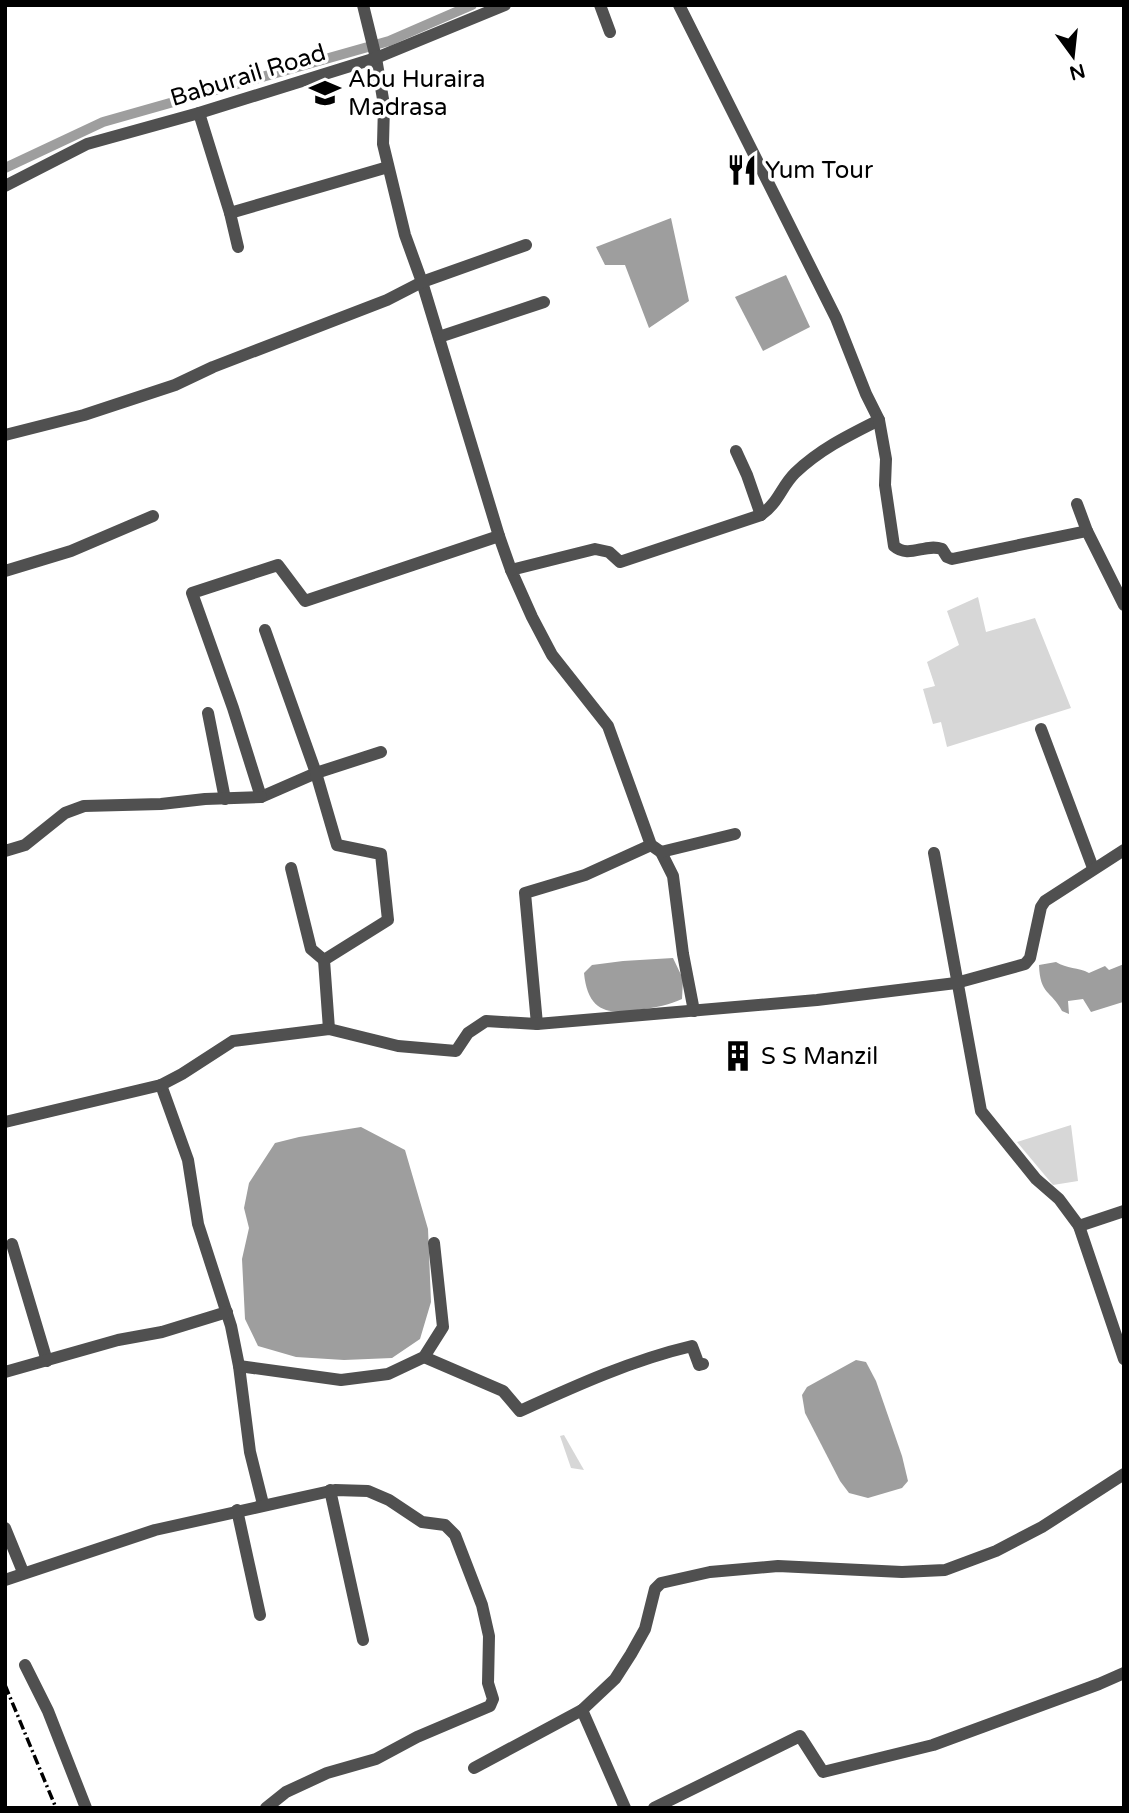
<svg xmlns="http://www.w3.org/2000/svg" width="1129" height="1813" font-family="'Varela Round',sans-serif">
<rect width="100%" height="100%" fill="#fff"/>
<!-- green -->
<g fill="#d7d7d7">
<polygon points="978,597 986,632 1035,618 1071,708 947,747 941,722 933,724 923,689 935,686 927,662 959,645 947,611"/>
<polygon points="1071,1125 1078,1181 1053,1185 1017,1142"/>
<polygon points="564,1435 584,1470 571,1468 560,1436"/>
</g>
<!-- water -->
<g fill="#9e9e9e">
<polygon points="671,218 689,301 649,328 625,265 605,265 596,247"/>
<polygon points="786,275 810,327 763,351 735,297"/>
<path d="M673 958 683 979 682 999C669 1005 658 1007 644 1009 610 1015 588 1014 584 973L592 965 623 961Z"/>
<path d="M1056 962C1067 969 1078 967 1089 973L1105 966 1109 970 1124 964 1123 1002 1091 1012 1083 999 1068 1001 1069 1014 1062 1011C1051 990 1040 995 1039 965Z"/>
<polygon points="361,1127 405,1150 428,1229 431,1302 420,1339 392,1358 344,1360 296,1357 258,1346 245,1319 242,1259 249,1228 244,1208 249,1183 275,1143 299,1137"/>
<polygon points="856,1360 866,1362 876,1381 902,1456 908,1481 902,1488 868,1498 849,1493 840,1481 805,1413 802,1395 807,1387"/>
</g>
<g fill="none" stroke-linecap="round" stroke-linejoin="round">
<!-- canal -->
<polyline stroke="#9e9e9e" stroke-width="10" points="5,168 103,122 389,41 472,5"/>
<!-- minor -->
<g stroke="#505050" stroke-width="12">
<polyline points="363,5 376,58 384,105 383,144 405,235 422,282 499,536"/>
<polyline points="600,5 610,32"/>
<path d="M679 5 836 318 866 394 879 420C849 435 820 449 795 473 781 487 779 502 761 515L620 562 609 552 595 549 511 570 532 617 552 655 608 726 651 845 661 852 673 876 683 954 694 1011"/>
<polyline points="199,113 230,213"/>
<polyline points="5,186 87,144 199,113 376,58 505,5"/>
<polyline points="238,247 230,213 388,167"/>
<polyline points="439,337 544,302"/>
<path d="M879 420 886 459 885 485 894 546C909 559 925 543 942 549L947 557 952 559 1087 531"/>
<polyline points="5,435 84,415 175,385 213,367 387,300 422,282 526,245"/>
<polyline points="736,451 747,475 761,515"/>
<polyline points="1077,504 1087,531 1124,605"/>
<polyline points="5,571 71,551 153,516"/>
<polyline points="265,630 316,773 261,797 233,708 192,593 278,565 305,601 499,536 511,570"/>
<polyline points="208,713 225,799"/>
<polyline points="1041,729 1093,868"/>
<polyline points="5,851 25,845 65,813 84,806 161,804 205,799 261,797"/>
<polyline points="661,852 735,834"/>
<polyline points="934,853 981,1111 1036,1179 1059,1199 1079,1226 1124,1359"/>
<polyline points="291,868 311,949 324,960"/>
<polyline points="537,1024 525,893 585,875 651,845"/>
<polyline points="329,1029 324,960 388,920 381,854 337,845 316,773 381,752"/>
<polyline points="161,1085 188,1160 198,1224 231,1326 239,1366 250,1452 263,1504"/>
<polyline points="5,1122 161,1085 182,1074 233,1041 329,1029 398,1046 456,1051 468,1033 486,1021 537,1024 817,1000 956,983 1025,964 1030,958 1041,907 1045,901 1124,850"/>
<polyline points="1079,1226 1124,1211"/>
<polyline points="12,1244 47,1361"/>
<path d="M424 1357 503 1391 520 1411C575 1386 632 1360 692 1346L699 1365 703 1364"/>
<polyline points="239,1366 341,1380 388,1374 424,1357 443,1327 434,1243"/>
<polyline points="5,1372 118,1340 162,1332 227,1312"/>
<polyline points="330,1490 363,1640"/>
<polyline points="237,1510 260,1615"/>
<polyline points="5,1528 23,1572"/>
<polyline points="5,1580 155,1530 335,1490 368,1491 389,1500 422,1522 445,1525 455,1535 482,1605 489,1636 488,1683 493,1699 490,1706 417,1737 376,1759 327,1773 286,1792 266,1808"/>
<polyline points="25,1665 48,1711 86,1808"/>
<polyline points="582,1710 615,1679 631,1654 645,1629 655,1589 661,1583 710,1572 778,1566 902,1572 945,1570 996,1551 1042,1527 1124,1474"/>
<polyline points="474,1768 582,1710 625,1808"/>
<polyline points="654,1808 800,1736 823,1772 933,1745 1099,1684 1124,1673"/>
</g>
<!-- rail -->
<polyline stroke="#000" stroke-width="3.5" stroke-dasharray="10 3.5 2 3.5" stroke-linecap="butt" points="5,1685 56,1808"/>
</g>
<!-- icons -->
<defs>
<symbol id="school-bare" viewBox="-9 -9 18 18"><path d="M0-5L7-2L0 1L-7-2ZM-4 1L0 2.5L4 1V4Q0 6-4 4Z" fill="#000" stroke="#fff" stroke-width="2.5" paint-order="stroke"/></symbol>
<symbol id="restaurant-bare" viewBox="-9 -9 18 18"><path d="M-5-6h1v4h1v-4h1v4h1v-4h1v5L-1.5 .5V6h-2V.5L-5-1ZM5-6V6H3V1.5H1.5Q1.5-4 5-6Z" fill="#000" stroke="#fff" stroke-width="2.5" paint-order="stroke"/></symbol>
<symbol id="building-bare" viewBox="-9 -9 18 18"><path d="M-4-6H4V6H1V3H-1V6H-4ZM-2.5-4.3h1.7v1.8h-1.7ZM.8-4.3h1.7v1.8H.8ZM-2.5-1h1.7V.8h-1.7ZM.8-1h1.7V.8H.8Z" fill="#000" stroke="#fff" stroke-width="2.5" paint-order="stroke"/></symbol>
</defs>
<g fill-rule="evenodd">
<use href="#school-bare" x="303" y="71" width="44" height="44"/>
<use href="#restaurant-bare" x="720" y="148" width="44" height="44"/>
<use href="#building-bare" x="716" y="1034" width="44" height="44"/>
</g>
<g text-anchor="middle" stroke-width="7" stroke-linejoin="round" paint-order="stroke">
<!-- street labels -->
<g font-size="24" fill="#000" stroke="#fff">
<text transform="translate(248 75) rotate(-17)" y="8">Baburail Road</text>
</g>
<!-- poi labels -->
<g font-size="24" fill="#000" stroke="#fff" text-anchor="start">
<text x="348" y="87">Abu Huraira<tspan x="348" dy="28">Madrasa</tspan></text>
<text x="765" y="178">Yum Tour</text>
<text x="761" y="1064">S S Manzil</text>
</g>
</g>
<!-- border -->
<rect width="1129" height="1813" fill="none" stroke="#000000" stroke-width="14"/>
<!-- north arrow -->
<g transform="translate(1073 56) rotate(165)" stroke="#ffffff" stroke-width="5" paint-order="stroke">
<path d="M0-5L12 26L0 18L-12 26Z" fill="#000000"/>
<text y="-10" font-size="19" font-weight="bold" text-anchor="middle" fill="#000000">N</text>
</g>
</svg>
